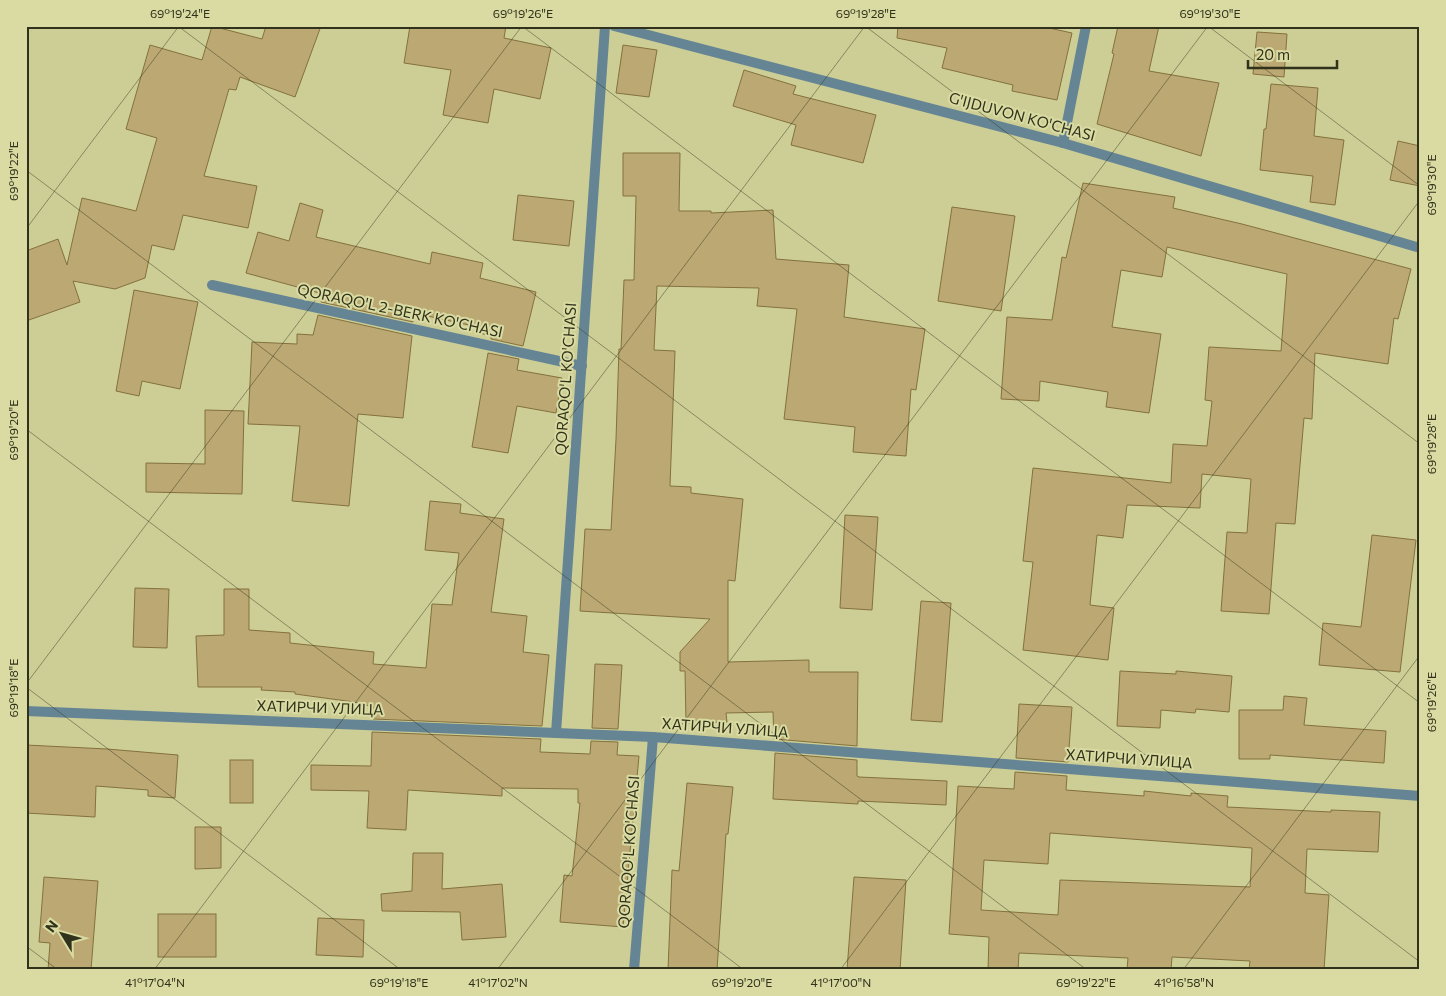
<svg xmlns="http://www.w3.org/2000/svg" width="1446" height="996" font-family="Commissioner,sans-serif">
<rect width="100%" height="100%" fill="#ccce96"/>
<!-- building -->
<g fill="#bba872" stroke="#84713d" fill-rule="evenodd">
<polygon points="212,26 262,39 266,26 321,26 295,97 240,77 236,90 229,89 204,176 257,186 248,228 183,215 174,250 152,245 145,278 115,289 73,281 80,302 26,321 26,251 58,239 67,265 82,198 136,211 157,138 126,129 150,45 202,60"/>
<polygon points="410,26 506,26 504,38 551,48 540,99 494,89 488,123 443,115 451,70 404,63"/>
<polygon points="898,26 1040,26 1072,33 1057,100 1012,91 1013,85 942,68 947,48 897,38"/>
<polygon points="1118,26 1159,26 1149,71 1219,83 1201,156 1097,124 1114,54 1112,53"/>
<polygon points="1257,32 1287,34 1284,77 1253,74"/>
<polygon points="623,45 657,50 649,97 616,93"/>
<polygon points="744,70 796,86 793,94 876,115 863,163 791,145 796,125 733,106"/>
<polygon points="1271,84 1318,88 1314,136 1344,140 1335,205 1310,202 1313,176 1260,170 1264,129 1266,129"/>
<polygon points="1398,141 1420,146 1420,186 1390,180"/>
<polygon points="623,153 680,153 679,211 711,211 711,213 773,210 776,259 849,265 844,317 925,329 916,390 911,389 906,456 853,452 855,427 784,419 797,309 757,306 759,288 657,286 654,350 675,351 670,486 691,487 691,493 743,499 735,581 728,580 728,662 809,660 809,672 858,672 857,746 774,739 773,712 726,713 727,722 686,723 685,671 680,671 680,652 710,619 580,611 585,529 611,530 616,439 619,349 621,349 624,280 634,280 636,196 623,196"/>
<polygon points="1083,183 1175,197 1173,208 1242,224 1411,269 1398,319 1394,318 1388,364 1315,353 1312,419 1304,418 1295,524 1276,523 1269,614 1221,611 1227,532 1247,533 1251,479 1202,474 1200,508 1127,505 1123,538 1097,535 1090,605 1114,608 1108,660 1023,650 1033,562 1023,561 1033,468 1171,483 1173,444 1207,446 1212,401 1205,400 1209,347 1281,351 1287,274 1167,247 1162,277 1121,270 1112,327 1161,334 1149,413 1106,407 1108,392 1040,381 1039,401 1001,399 1007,317 1052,320 1062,257 1066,258"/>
<polygon points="518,195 574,201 569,246 513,240"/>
<polygon points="300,203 323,210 316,237 430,264 432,252 483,263 480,278 536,292 523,346 491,339 491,336 476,332 478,327 414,313 413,322 321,302 323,294 246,273 258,232 289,241"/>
<polygon points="952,207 1015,216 1001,311 938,301"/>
<polygon points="134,290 198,302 180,389 142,381 139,396 116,391"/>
<polygon points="318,315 412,336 403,418 358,414 349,506 292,501 300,426 248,424 252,342 297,344 297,334 313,335"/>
<polygon points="488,353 519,359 517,370 562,378 556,413 517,406 508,453 472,447"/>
<polygon points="205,410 244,411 242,494 146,492 146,463 205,464"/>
<polygon points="430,501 461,504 460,513 504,519 491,612 527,616 523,652 549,655 542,726 373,719 374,707 354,702 295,694 295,692 261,690 262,687 198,687 196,636 224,635 224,589 249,589 249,630 290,633 290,643 374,652 373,664 426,668 432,604 452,605 459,553 425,550"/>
<polygon points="845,515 878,517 872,610 840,608"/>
<polygon points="1372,535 1416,540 1400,672 1319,665 1323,623 1361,627"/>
<polygon points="135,588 169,589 167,648 133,647"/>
<polygon points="921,601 951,603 942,722 911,720"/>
<polygon points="595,664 622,665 618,729 592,728"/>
<polygon points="1120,671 1176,674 1176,671 1232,676 1229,712 1196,709 1195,713 1161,710 1160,728 1117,726"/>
<polygon points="1284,696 1307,698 1304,725 1386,731 1384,763 1270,755 1270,759 1239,759 1239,710 1283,710"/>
<polygon points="1019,704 1072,707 1068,762 1016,758"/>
<polygon points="372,732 541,739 540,752 590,754 591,741 618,742 617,755 639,756 623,927 560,922 564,875 572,876 580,803 578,803 578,789 502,788 502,796 408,790 406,830 367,828 369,791 311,790 311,765 371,766"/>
<polygon points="26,745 107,749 178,755 175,798 148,796 148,790 96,786 95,817 26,813"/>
<polygon points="775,753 857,760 857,776 859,777 947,781 946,805 858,801 858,804 773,799"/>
<rect x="230" y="760" width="23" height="43"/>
<path d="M1015 772 1067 776 1066 790 1144 796V791L1191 796V793L1228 796 1227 807 1331 812V810L1380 812 1378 852 1307 849 1305 893 1329 895 1324 970H1249L1250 961 1172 957 1171 970H1127L1128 958 1019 953 1018 970H988L989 937 949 934 958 786 1014 789ZM1050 833 1252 848 1250 887 1060 880 1058 915 981 910 984 860 1048 864Z"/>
<polygon points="687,783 733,787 728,834 726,834 717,970 668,970 672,870 679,871"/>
<polygon points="195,827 221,827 221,868 195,869"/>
<polygon points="413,853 443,853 442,889 502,884 506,937 462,940 460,912 382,911 381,894 412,891"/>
<polygon points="44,877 98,881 91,970 48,970 50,943 39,942"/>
<polygon points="854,877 906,880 900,970 847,970"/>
<rect x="158" y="914" width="58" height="43"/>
<polygon points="318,918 364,920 363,957 316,955"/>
</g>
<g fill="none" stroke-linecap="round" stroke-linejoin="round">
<!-- street -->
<g stroke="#668594" stroke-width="10">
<polyline points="614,26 1063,143 1420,248"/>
<polyline points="1063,143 1086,26"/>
<polyline points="212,285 582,366"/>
<polyline points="26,711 653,737 1420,796"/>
<polyline points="556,733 605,26"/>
<polyline points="634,970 653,737"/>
</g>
</g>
<!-- ticks -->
<path fill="none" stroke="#31321b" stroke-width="1" stroke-opacity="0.45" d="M178 26 1420 962M522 26 1420 703M865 26 1420 444M1208 26 1420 186M26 170 1087 970M26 229 179 26M26 429 744 970M26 684 522 26M26 687 401 970M26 946 58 970M154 970 865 26M497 970 1208 26M840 970 1420 200M1183 970 1420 655"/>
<g text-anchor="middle" stroke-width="4" stroke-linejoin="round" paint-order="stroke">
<!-- street labels -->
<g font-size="15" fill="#31321b" stroke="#d9dba2">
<text transform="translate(1022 117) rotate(15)" y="5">G'IJDUVON KO'CHASI</text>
<text transform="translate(400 311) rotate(12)" y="5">QORAQO'L 2-BERK KO'CHASI</text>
<text transform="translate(566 379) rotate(-86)" y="5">QORAQO'L KO'CHASI</text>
<text transform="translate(320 708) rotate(2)" y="5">ХАТИРЧИ УЛИЦА</text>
<text transform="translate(725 728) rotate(4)" y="5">ХАТИРЧИ УЛИЦА</text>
<text transform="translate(1129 759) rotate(4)" y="5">ХАТИРЧИ УЛИЦА</text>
<text transform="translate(629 852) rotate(-86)" y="5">QORAQO'L KO'CHASI</text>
</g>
</g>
<!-- border -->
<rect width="1446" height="996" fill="none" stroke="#d9dba2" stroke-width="55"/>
<!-- north arrow -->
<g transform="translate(62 934) rotate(307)" stroke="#d9dba2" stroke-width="4" paint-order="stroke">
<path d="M0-4L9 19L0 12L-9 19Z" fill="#31321b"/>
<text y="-8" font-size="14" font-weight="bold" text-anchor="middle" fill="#31321b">N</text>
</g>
<!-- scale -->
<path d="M1248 60v8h89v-8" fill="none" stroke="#31321b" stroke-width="2.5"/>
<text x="1256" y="60" font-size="15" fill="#31321b" stroke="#d9dba2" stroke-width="4" paint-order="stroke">20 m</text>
<rect x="28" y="28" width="1390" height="940" fill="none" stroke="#31321b" stroke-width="2"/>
<g font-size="12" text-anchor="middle" fill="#31321b">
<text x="180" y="18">69°19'24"E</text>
<text x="523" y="18">69°19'26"E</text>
<text x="866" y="18">69°19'28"E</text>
<text x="1210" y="18">69°19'30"E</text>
<text transform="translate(14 171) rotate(-90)" y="4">69°19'22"E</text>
<text transform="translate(1432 185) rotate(-90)" y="4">69°19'30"E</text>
<text transform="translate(14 430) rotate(-90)" y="4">69°19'20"E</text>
<text transform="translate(1432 444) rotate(-90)" y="4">69°19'28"E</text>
<text transform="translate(14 688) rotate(-90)" y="4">69°19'18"E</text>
<text transform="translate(1432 702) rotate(-90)" y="4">69°19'26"E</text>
<text x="155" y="987">41°17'04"N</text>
<text x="399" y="987">69°19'18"E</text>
<text x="498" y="987">41°17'02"N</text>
<text x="742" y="987">69°19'20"E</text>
<text x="841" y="987">41°17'00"N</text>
<text x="1086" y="987">69°19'22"E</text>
<text x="1184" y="987">41°16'58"N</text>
</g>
</svg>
